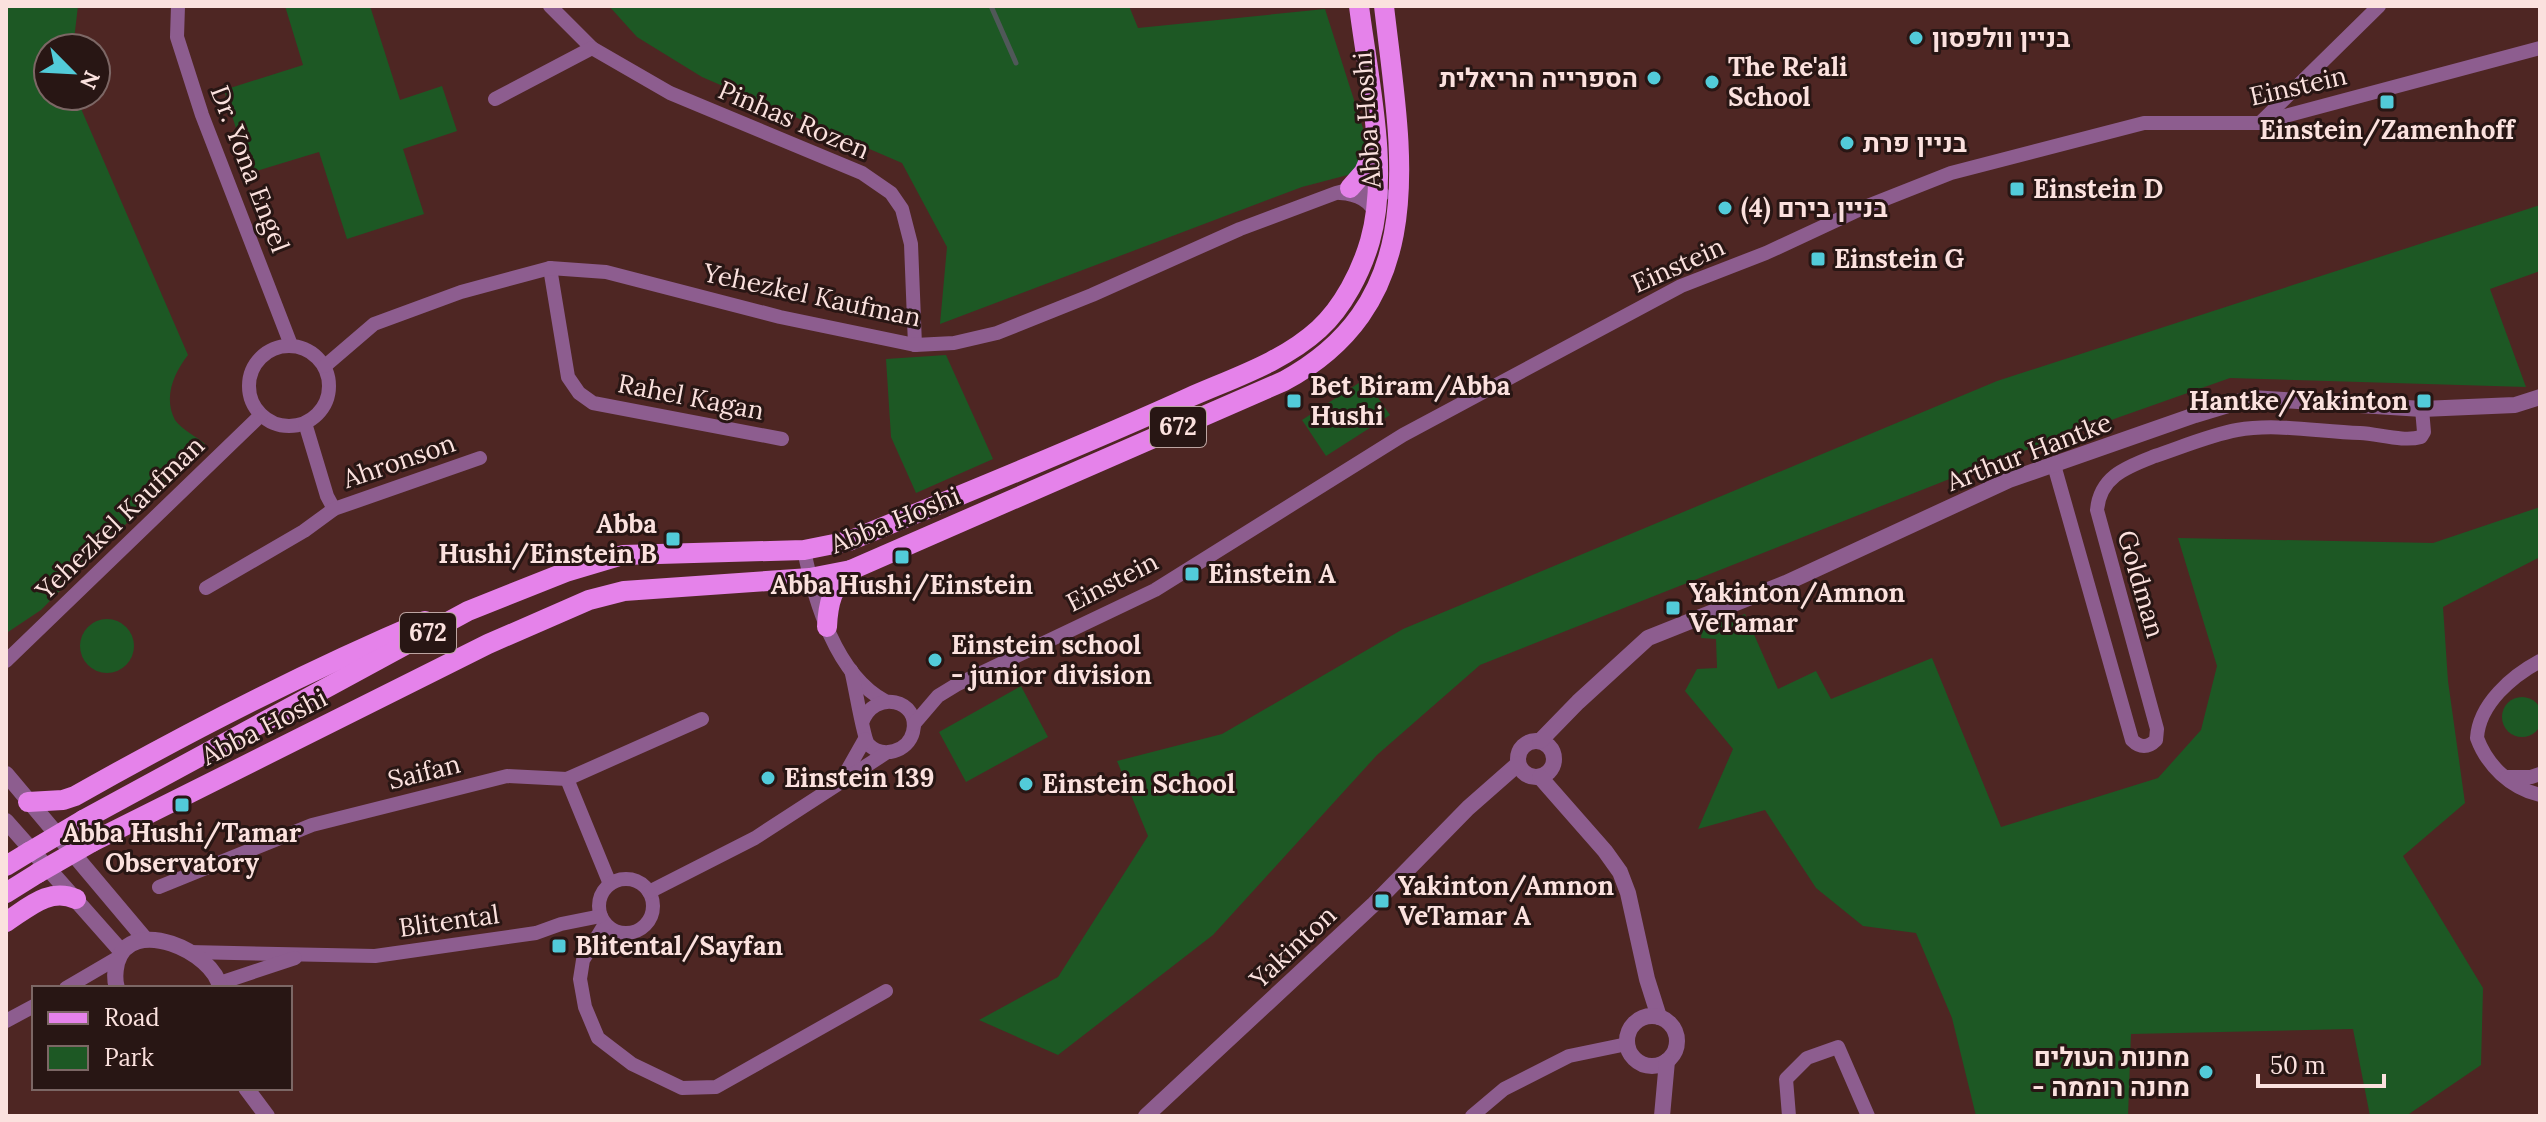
<svg xmlns="http://www.w3.org/2000/svg" width="2546" height="1122" font-family="Lora,Heebo,serif">
<rect width="100%" height="100%" fill="#4e2623"/>
<!-- green -->
<g fill="#1d5824">
<path d="M6 6H78L73 48H48V96H79L82 111 188 355C174 373 163 397 175 420 181 429 197 437 205 444L41 610 8 632 6 629Z"/>
<polygon points="285,6 370,6 400,100 442,86 457,131 403,149 424,214 347,239 319,152 250,173 224,90 303,65"/>
<polygon points="609,6 1129,6 1138,28 1325,9 1369,147 1359,172 1302,187 940,324 947,247 902,163 702,77 637,37"/>
<polygon points="2540,205 2540,271 2490,289 2526,387 2230,378 1995,461 1480,665 1377,755 1213,935 1058,1055 979,1020 1058,977 1148,836 1117,761 1222,734 1403,629 1997,381"/>
<polygon points="946,355 993,459 916,493 891,437 886,359"/>
<polygon points="1365,379 1390,415 1326,456 1302,420"/>
<polygon points="2540,507 2540,557 2443,607 2448,681 2465,803 2403,856 2483,988 2481,1065 2406,1116 2370,1116 2353,1029 2131,1034 2128,1116 1976,1116 1952,1018 1916,933 1863,926 1816,888 1765,810 1698,829 1733,749 1685,691 1697,669 1717,668 1716,639 1701,638 1702,628 1745,614 1778,689 1816,671 1831,699 1932,658 2001,827 2158,778 2201,730 2217,666 2178,538 2433,543"/>
<circle cx="107" cy="646" r="27"/>
<polygon points="1021,686 1048,737 966,782 939,732"/>
<circle cx="2522" cy="717" r="20"/>
</g>
<g fill="none" stroke-linecap="round" stroke-linejoin="round">
<!-- stream -->
<polyline stroke="#505859" stroke-width="5" points="991,6 1016,63"/>
<!-- minor -->
<g stroke="#8d5d8f" stroke-width="14">
<polyline points="178,6 177,37 202,115 291,345"/>
<polyline points="550,6 592,48 670,93 862,173 891,193 902,209 911,244 915,345"/>
<polyline points="495,99 592,48"/>
<polyline points="2260,123 2379,6"/>
<path d="M1340 193C1357 194 1371 200 1376 216"/>
<polyline points="550,268 568,377 579,393 593,403 782,439"/>
<circle cx="289" cy="386" r="40"/>
<polyline points="325,366 374,324 461,292 550,268 606,272 780,317 915,345 954,343 997,333 1092,295 1240,229 1336,193 1363,186 1383,194"/>
<polyline points="305,423 327,496 334,509"/>
<path d="M2054 465 2132 740C2140 748 2148 748 2156 740L2157 729 2097 510C2100 476 2127 467 2155 456 2182 447 2210 435 2237 430 2277 423 2320 432 2360 433 2379 434 2403 442 2421 437L2424 432 2422 409"/>
<path d="M804 550C814 600 836 675 885 701"/>
<polyline points="206,588 304,531 334,509 480,458"/>
<polyline points="6,661 261,415"/>
<path d="M2540 661C2512 676 2479 704 2477 738 2487 765 2510 788 2540 795"/>
<path d="M851 670C855 684 863 737 868 744 882 759 908 752 913 732 921 700 874 688 862 723"/>
<polyline points="914,724 938,696 956,685 1155,590 1403,435 1681,286 1766,253 1865,207 1951,173 2144,123 2259,123 2540,48"/>
<polyline points="844,776 865,739"/>
<polyline points="2507,777 2531,777 2540,774"/>
<polyline points="567,779 610,884"/>
<circle cx="626" cy="906" r="27"/>
<polyline points="159,887 312,825 507,776 567,779 702,719"/>
<polyline points="649,892 755,838 886,753"/>
<polyline points="605,924 583,960 580,979 585,1007 598,1038 632,1064 682,1088 716,1087 886,991"/>
<polyline points="189,952 375,956 536,933 561,924 601,916"/>
<polyline points="220,983 295,958"/>
<polyline points="66,988 119,957"/>
<polyline points="6,1021 34,1006"/>
<polyline points="1472,1116 1504,1089 1569,1056 1627,1044"/>
<polyline points="1789,1116 1786,1079 1807,1058 1838,1047 1868,1116"/>
</g>
<!-- tertiary -->
<g stroke="#8d5d8f" stroke-width="16">
<circle cx="1536" cy="759" r="18"/>
<polyline points="1540,741 1578,702 1648,638 1786,583 2009,480 2195,415 2251,398 2422,409 2515,405 2540,397"/>
<polyline points="6,774 145,939"/>
<polyline points="1540,777 1605,851 1620,872 1628,893 1647,979 1659,1017"/>
<polyline points="6,821 121,951"/>
<path d="M117 988C114 979 115 972 117 963 130 914 215 952 220 988"/>
<circle cx="1652" cy="1041" r="25"/>
<polyline points="246,1088 267,1116"/>
<polyline points="1146,1116 1374,904 1468,808 1518,764"/>
<polyline points="1662,1116 1667,1061"/>
</g>
<!-- primary -->
<g stroke="#e582ea" stroke-width="20">
<polyline points="1350,188 1364,172 1375,147"/>
<path d="M827 627C828 604 832 586 851 570"/>
<path d="M28 802 63 800 75 796C188 732 305 672 425 621"/>
<path d="M83 820 468 611 566 572 623 555 804 550 849 541C963 494 1078 448 1190 397 1233 378 1283 362 1319 329 1343 307 1361 272 1370 241 1390 171 1368 78 1359 6"/>
<path d="M92 842 488 644 589 600 624 591 810 578 851 570 1284 381C1435 299 1400 148 1384 6"/>
<polyline points="6,866 29,852"/>
<polyline points="6,893 38,873"/>
<path d="M6 922C28 908 49 887 76 899"/>
</g>
<!-- primary-bridge -->
<g stroke="#e582ea" stroke-width="20">
<polyline points="29,852 83,820"/>
<polyline points="38,873 92,842"/>
</g>
</g>
<!-- markers -->
<g fill="#52cbd9" stroke="#281614" stroke-width="3">
<circle cx="1916" cy="38" r="8"/>
<circle cx="1654" cy="78" r="8"/>
<circle cx="1712" cy="82" r="8"/>
<rect x="2379" y="94" width="16" height="16" rx="4"/>
<circle cx="1847" cy="143" r="8"/>
<rect x="2009" y="181" width="16" height="16" rx="4"/>
<circle cx="1725" cy="208" r="8"/>
<rect x="1810" y="251" width="16" height="16" rx="4"/>
<rect x="1286" y="393" width="16" height="16" rx="4"/>
<rect x="2416" y="393" width="16" height="16" rx="4"/>
<rect x="665" y="531" width="16" height="16" rx="4"/>
<rect x="894" y="549" width="16" height="16" rx="4"/>
<rect x="1184" y="566" width="16" height="16" rx="4"/>
<rect x="1665" y="600" width="16" height="16" rx="4"/>
<circle cx="935" cy="660" r="8"/>
<circle cx="768" cy="778" r="8"/>
<circle cx="1026" cy="784" r="8"/>
<rect x="174" y="797" width="16" height="16" rx="4"/>
<rect x="1374" y="893" width="16" height="16" rx="4"/>
<rect x="551" y="938" width="16" height="16" rx="4"/>
<circle cx="2206" cy="1072" r="8"/>
</g>
<g text-anchor="middle" stroke-width="6" stroke-linejoin="round" paint-order="stroke">
<!-- shield labels -->
<g fill="#281614" stroke="#bca4a1" stroke-width="2">
<rect x="1150" y="407" width="56" height="40" rx="6"/>
<rect x="400" y="613" width="56" height="40" rx="6"/>
</g>
<g font-size="24" font-weight="bold" fill="#fbe1de">
<text x="1178" y="435">672</text>
<text x="428" y="641">672</text>
</g>
<!-- poi labels -->
<g font-size="26" font-weight="bold" fill="#fbe1de" stroke="#281614" text-anchor="start">
<text x="1932" y="47">בניין וולפסון</text>
<text x="1728" y="76">The Re'ali<tspan x="1728" dy="30">School</tspan></text>
<text x="1638" y="87" text-anchor="end">הספרייה הריאלית</text>
<text x="2387" y="139" text-anchor="middle">Einstein/Zamenhoff</text>
<text x="1863" y="152">בניין פרת</text>
<text x="2033" y="198">Einstein D</text>
<text x="1741" y="217">בניין בירם (4)</text>
<text x="1834" y="268">Einstein G</text>
<text x="1310" y="395">Bet Biram/Abba<tspan x="1310" dy="30">Hushi</tspan></text>
<text x="2408" y="410" text-anchor="end">Hantke/Yakinton</text>
<text x="657" y="533" text-anchor="end">Abba<tspan x="657" dy="30">Hushi/Einstein B</tspan></text>
<text x="1208" y="583">Einstein A</text>
<text x="902" y="594" text-anchor="middle">Abba Hushi/Einstein</text>
<text x="1689" y="602">Yakinton/Amnon<tspan x="1689" dy="30">VeTamar</tspan></text>
<text x="951" y="654">Einstein school<tspan x="951" dy="30">- junior division</tspan></text>
<text x="784" y="787">Einstein 139</text>
<text x="1042" y="793">Einstein School</text>
<text x="182" y="842" text-anchor="middle">Abba Hushi/Tamar<tspan x="182" dy="30">Observatory</tspan></text>
<text x="1398" y="895">Yakinton/Amnon<tspan x="1398" dy="30">VeTamar A</tspan></text>
<text x="575" y="955">Blitental/Sayfan</text>
<text x="2190" y="1066" text-anchor="end">מחנות העולים<tspan x="2190" dy="30">- מחנה רוממה</tspan></text>
</g>
<!-- street labels -->
<g font-size="26" fill="#fbe1de" stroke="#281614">
<text transform="translate(2298 86) rotate(-13)" y="9">Einstein</text>
<text transform="translate(794 120) rotate(23)" y="9">Pinhas Rozen</text>
<text transform="translate(1367 120) rotate(-94)" y="9">Abba Hoshi</text>
<text transform="translate(250 169) rotate(69)" y="9">Dr. Yona Engel</text>
<text transform="translate(1678 265) rotate(-24)" y="9">Einstein</text>
<text transform="translate(812 295) rotate(12)" y="9">Yehezkel Kaufman</text>
<text transform="translate(691 397) rotate(11)" y="9">Rahel Kagan</text>
<text transform="translate(2029 452) rotate(-21)" y="9">Arthur Hantke</text>
<text transform="translate(399 461) rotate(-19)" y="9">Ahronson</text>
<text transform="translate(120 518) rotate(-44)" y="9">Yehezkel Kaufman</text>
<text transform="translate(895 520) rotate(-22)" y="9">Abba Hoshi</text>
<text transform="translate(1112 582) rotate(-27)" y="9">Einstein</text>
<text transform="translate(2141 584) rotate(74)" y="9">Goldman</text>
<text transform="translate(264 727) rotate(-27)" y="9">Abba Hoshi</text>
<text transform="translate(424 772) rotate(-14)" y="9">Saifan</text>
<text transform="translate(449 921) rotate(-8)" y="9">Blitental</text>
<text transform="translate(1293 947) rotate(-43)" y="9">Yakinton</text>
</g>
</g>
<!-- border -->
<rect width="2546" height="1122" fill="none" stroke="#fbe1de" stroke-width="16"/>
<!-- legend -->
<rect x="32" y="986" width="260" height="104" fill="#281614" stroke="#7c6765" stroke-width="2"/>
<rect x="48" y="1012" width="40" height="12" fill="#e582ea" stroke="#7c6765" stroke-width="2"/>
<text x="104" y="1026" font-size="24" fill="#fbe1de">Road</text>
<rect x="48" y="1046" width="40" height="24" fill="#1d5824" stroke="#7c6765" stroke-width="2"/>
<text x="104" y="1066" font-size="24" fill="#fbe1de">Park</text>
<!-- north arrow -->
<g transform="translate(72 72) rotate(114)"><circle r="38" fill="#281614" stroke="#7c6765" stroke-width="2"/>
<path d="M0-6L14 30L0 20L-14 30Z" fill="#52cbd9"/>
<text y="-12" font-size="22" font-weight="bold" text-anchor="middle" fill="#fbe1de">N</text>
</g>
<!-- scale -->
<path d="M2258 1074v12h126v-12" fill="none" stroke="#fbe1de" stroke-width="4"/>
<text x="2270" y="1074" font-size="24" fill="#fbe1de" stroke="#281614" stroke-width="6" paint-order="stroke">50 m</text>
</svg>
